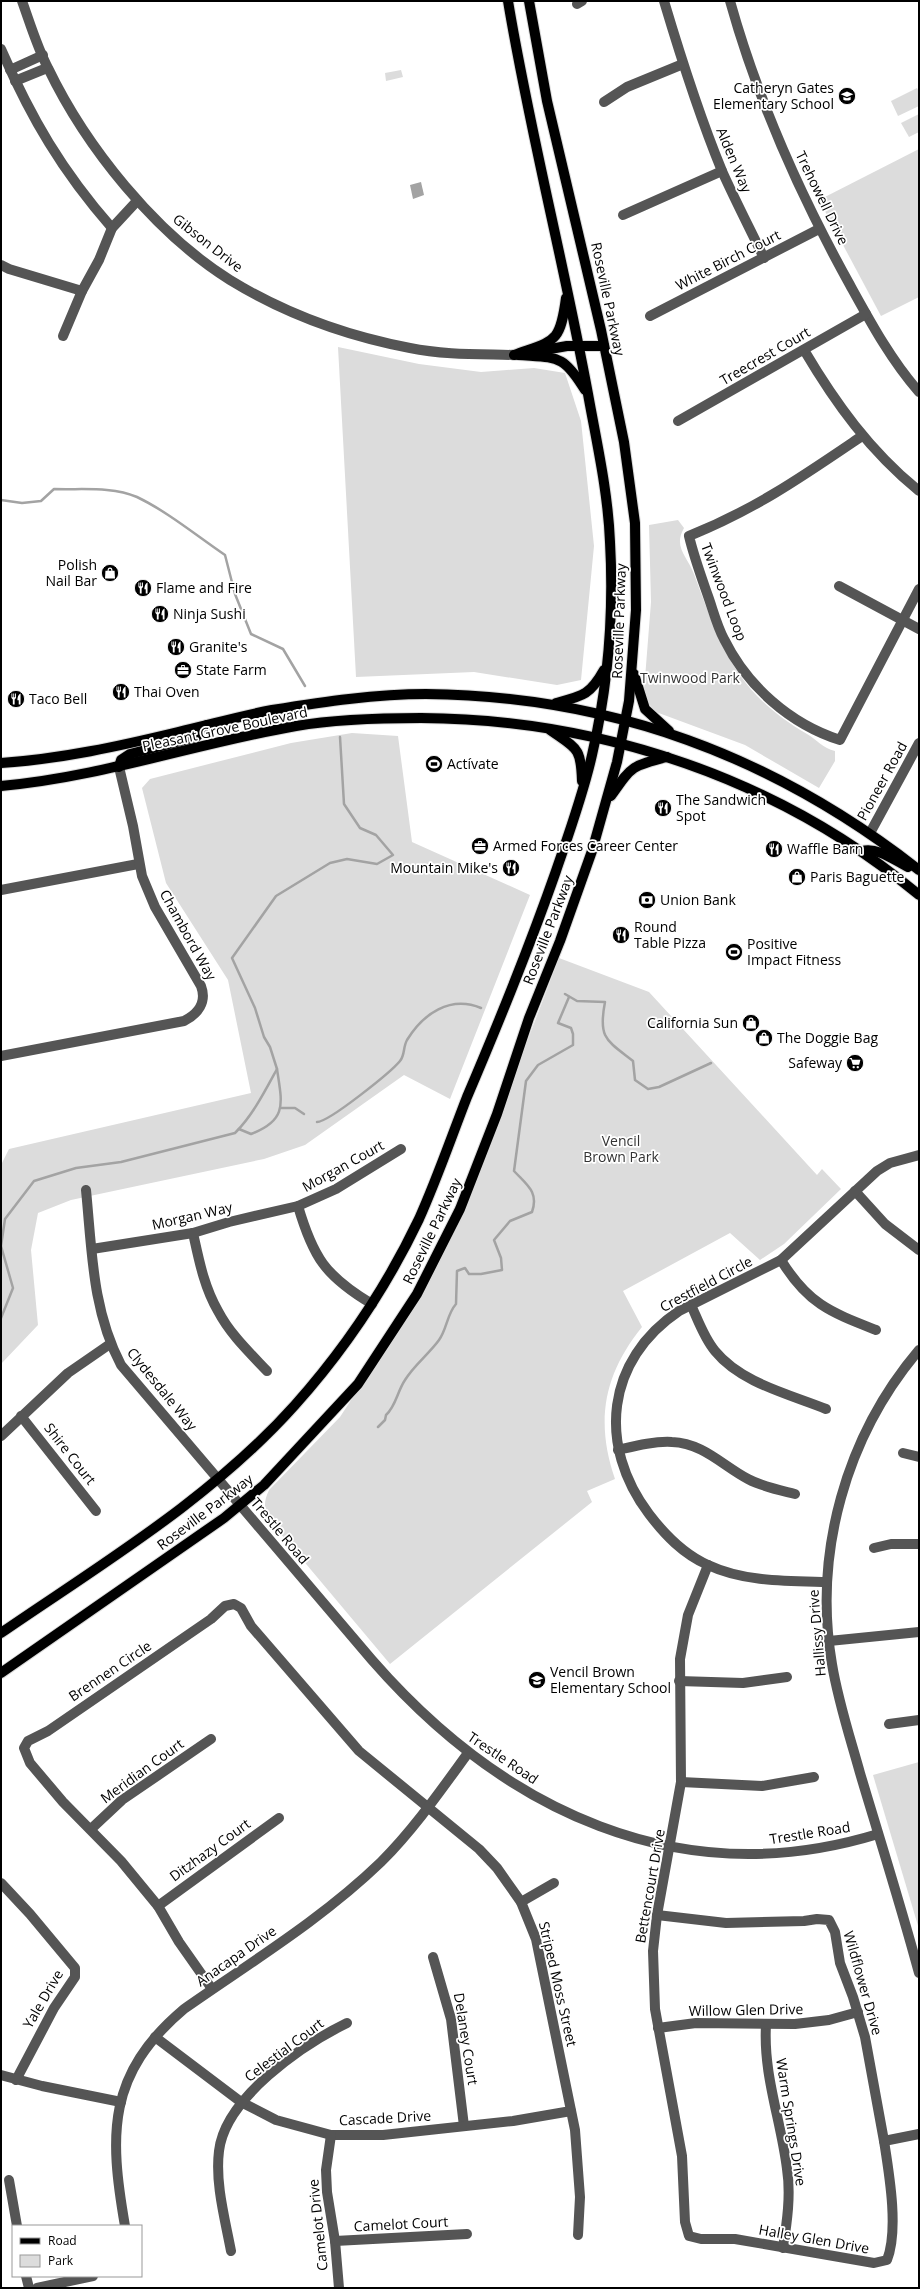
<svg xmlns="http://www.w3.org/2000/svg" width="920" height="2289" font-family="'Open Sans',sans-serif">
<rect width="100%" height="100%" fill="#fff"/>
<!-- green -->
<g fill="#dcdcdc">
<polygon points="401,70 403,77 386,81 385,73"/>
<polygon points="917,88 919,92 919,106 898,116 891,101"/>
<polygon points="919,114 919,132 909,137 901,123"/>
<polygon points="919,149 919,297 881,316 819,200"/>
<polygon points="338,347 419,364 481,372 534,368 565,373 581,421 594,546 581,680 557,685 474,672 356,677"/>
<path d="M678 520 684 528C673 547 687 556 694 574 721 647 736 693 807 734 817 740 823 748 835 751V761L819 788 745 745 656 712 648 703 644 691 651 602 649 525Z"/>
<polygon points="352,733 398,736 412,842 530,895 450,1099 404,1075 305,1145 264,1159 71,1200 38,1213 31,1250 38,1325 1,1364 1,1165 9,1149 251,1093 228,980 166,883 142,788 150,779 291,743"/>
<path d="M559 958 649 992 817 1175 822 1169 841 1189 784 1244 760 1260 730 1233 623 1291 642 1327C604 1374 595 1421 615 1479L587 1491 592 1502 390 1664 270 1521C264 1509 263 1503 269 1490L340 1417 413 1305 475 1178Z"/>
<polygon points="919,1762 919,1929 873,1775"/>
</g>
<!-- water -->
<polygon fill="#a3a3a3" points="421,182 424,195 413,199 410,185"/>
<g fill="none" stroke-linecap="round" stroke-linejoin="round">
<!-- stream -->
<g stroke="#a3a3a3" stroke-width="2.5">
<path d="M1 500 22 503 41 501 54 489C81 490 112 486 137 497 168 512 197 536 225 555L235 594 251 634 283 649 305 686"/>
<path d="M565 994 577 1001 605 1002C598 1038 606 1040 633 1061L635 1080 648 1089 659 1087 711 1063"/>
<polyline points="281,1108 295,1108 304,1114"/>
<path d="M317 1122C329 1122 391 1072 400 1061 405 1055 403 1047 407 1040 423 1014 450 995 481 1008"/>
<path d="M239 1129 251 1134C288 1120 282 1103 277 1069"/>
<path d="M1 1318 13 1288 1 1246 5 1219 34 1181 76 1168 121 1162 235 1133C253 1115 265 1091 277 1069L270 1047 264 1037 255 1008 232 958 276 896 330 863 347 859 377 864 393 855 376 835 360 828 344 804 340 737"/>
<path d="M378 1427 385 1420 386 1415C396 1406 397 1392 405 1380 414 1365 429 1354 439 1340 447 1329 447 1314 456 1304L457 1271 465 1268 469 1274H481L502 1270 501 1258 494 1240 510 1221 532 1212C539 1192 527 1185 514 1171L526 1081 538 1065 573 1045V1034L571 1028 558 1023 569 997"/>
</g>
<defs>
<g id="major">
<polyline points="539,351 567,346 604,346"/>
<path d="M514 355C555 340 560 344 566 298"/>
<path d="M518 355C558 358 563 354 585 390"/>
<polyline points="634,674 645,709 669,731"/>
<path d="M556 703C583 696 590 695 604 670"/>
<path d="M550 730C577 749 581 747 582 781"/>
<path d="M1 763C61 759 120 746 178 732 209 725 240 716 272 710 323 702 375 694 426 694 612 696 773 756 919 870"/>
<polyline points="119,767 121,760 130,754 196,737 207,725"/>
<path d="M1 786C102 777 197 743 296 726 337 719 380 718 421 718 602 719 779 779 919 895"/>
<path d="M611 796C632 766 631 766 667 757"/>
<path d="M862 851C878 847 894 860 908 867"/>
<path d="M1 1633C103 1563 212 1498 295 1405 345 1349 387 1286 419 1219 437 1179 451 1138 467 1097 499 1022 529 948 556 871 569 833 583 795 592 755 608 686 614 613 610 542 608 492 597 444 588 394 564 263 530 133 508 1"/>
<polyline points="1,1673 224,1518 264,1485 358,1384 417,1294 460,1209 497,1114 529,1018 560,941 592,851 617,762 629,701 636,610 635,523 624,442 601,330 547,101 529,1"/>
</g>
</defs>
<!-- major casing -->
<use href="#major" stroke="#dbdbdb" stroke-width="12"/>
<!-- minor -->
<g stroke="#555" stroke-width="10">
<path d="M22 1C30 23 37 47 48 68 86 147 155 233 230 280 284 313 347 336 410 348 444 355 480 354 514 355"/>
<path d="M664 1C681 58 699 115 722 171 735 200 750 229 764 258"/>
<path d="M730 1C758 101 800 195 850 285 871 323 891 360 919 392"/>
<polyline points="577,4 582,1"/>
<path d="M1 49C31 118 62 171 112 228"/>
<polyline points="10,70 43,55"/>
<polyline points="15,81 47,68"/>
<polyline points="604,102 627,87 683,64"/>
<polyline points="623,215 722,171"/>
<polyline points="1,265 9,269 82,291 99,260 112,228 137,201"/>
<polyline points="650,316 819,229"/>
<polyline points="63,336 82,291"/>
<path d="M804 350C836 404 870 451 919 491"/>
<polyline points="678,421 866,314"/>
<path d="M862 436C803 476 756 509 689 536 694 557 701 576 708 596 713 610 717 626 724 639 747 686 790 724 840 740L919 589"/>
<polyline points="839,586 919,629"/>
<polyline points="870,833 919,743"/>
<polyline points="1,890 138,864"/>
<path d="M1 1056 184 1021C198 1014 207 1002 201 986L155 907 142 876 133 826 119 767"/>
<path d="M86 1190C92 1250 92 1310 121 1365L372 1660C503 1810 679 1895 878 1834"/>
<polyline points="855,1191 885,1224 919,1250"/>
<path d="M298 1206C313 1257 325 1276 372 1304"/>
<path d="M193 1233C199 1260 204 1287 218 1311 230 1334 249 1352 267 1371"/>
<polyline points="92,1249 193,1233 229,1222 298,1206 336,1189 401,1149"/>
<path d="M781 1260C808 1304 830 1312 876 1330"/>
<path d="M691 1305C698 1320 704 1338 715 1351 741 1383 789 1394 826 1409"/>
<path d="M919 1350C846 1436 813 1553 832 1664 838 1701 850 1737 860 1773 880 1840 901 1906 919 1973"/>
<polyline points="21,1416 96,1511"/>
<polyline points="1,1436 68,1373 110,1344"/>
<path d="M618 1450C635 1446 654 1441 672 1442 703 1443 723 1466 748 1479 763 1487 779 1490 795 1494"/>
<polyline points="903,1453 919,1457"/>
<polyline points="874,1548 891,1544 919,1544"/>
<path d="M708 1565 688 1615 680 1659 681 1782 657 1915 653 1951 655 2009 682 2156 685 2222 689 2236 701 2239H735L874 2263 887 2260C899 2230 889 2173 884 2141"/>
<path d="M827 1582C787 1581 744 1582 708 1565 683 1554 665 1535 649 1514 597 1445 606 1360 679 1311L781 1260 877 1171 890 1163 919 1155"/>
<polyline points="829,1641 919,1632"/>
<polyline points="679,1681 743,1683 787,1677"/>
<polyline points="889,1724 919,1720"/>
<polyline points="681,1782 762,1786 814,1777"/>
<polyline points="91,1829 122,1800 211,1739"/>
<polyline points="1,1883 30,1914 75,1968 75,1977 54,2008 16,2080"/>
<polyline points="521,1902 554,1883"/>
<polyline points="158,1906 279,1818"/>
<polyline points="657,1915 726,1923 804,1921 817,1919 829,1920 835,1932 840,1963 853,1997 865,2037 884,2141 919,2134"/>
<polyline points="433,1957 451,2019 464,2126"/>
<polyline points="212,1989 179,1942 158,1906 121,1861 63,1802 30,1763 24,1748 28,1741 48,1731 211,1619 225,1606 234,1604 241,1608 251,1626 359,1751 479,1849 497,1868 521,1902 536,1939 575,2130 580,2197 578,2235"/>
<path d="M766 2025C763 2075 781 2120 787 2169 791 2195 787 2222 783 2248"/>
<polyline points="658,2028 696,2023 795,2024 829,2020 858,2012"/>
<polyline points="155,2037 241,2102 276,2120 331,2135 383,2135 513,2121 571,2111"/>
<polyline points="1,2075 42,2086 121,2102"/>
<polyline points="331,2135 326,2170 327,2192 335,2241 339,2288"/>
<polyline points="9,2180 17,2226"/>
<path d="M125 2226C109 2134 107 2074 184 2009 251 1962 322 1919 381 1862 414 1829 441 1790 468 1753"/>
<polyline points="335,2241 467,2234"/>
<path d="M231 2251C225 2219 215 2183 219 2151 225 2098 302 2045 347 2023"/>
<polyline points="26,2276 29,2288"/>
<polyline points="37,2288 93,2276"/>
</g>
<!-- major -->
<use href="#major" stroke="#000" stroke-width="10"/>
</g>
<!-- icons -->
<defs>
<symbol id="school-disc" viewBox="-11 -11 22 22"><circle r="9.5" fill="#000" stroke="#fff"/><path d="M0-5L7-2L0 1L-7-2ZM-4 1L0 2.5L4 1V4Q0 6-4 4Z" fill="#fff"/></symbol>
<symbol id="shop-disc" viewBox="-11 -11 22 22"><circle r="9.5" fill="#000" stroke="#fff"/><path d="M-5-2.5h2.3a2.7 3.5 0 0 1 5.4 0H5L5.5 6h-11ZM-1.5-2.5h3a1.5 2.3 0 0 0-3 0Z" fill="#fff"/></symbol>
<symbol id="restaurant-disc" viewBox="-11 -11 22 22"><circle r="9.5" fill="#000" stroke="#fff"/><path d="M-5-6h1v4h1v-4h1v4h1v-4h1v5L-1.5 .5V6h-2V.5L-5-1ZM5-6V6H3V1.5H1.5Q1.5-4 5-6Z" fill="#fff"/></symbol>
<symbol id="office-disc" viewBox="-11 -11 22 22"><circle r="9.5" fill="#000" stroke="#fff"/><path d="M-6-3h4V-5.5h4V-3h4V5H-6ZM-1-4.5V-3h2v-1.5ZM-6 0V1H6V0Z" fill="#fff"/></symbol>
<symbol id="stadium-disc" viewBox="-11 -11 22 22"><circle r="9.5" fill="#000" stroke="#fff"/><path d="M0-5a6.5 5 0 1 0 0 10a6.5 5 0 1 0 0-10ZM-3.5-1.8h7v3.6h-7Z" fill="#fff"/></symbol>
<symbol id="bank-disc" viewBox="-11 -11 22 22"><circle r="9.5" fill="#000" stroke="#fff"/><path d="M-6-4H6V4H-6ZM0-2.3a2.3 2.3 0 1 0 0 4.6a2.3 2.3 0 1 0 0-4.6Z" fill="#fff"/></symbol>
<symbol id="supermarket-disc" viewBox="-11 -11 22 22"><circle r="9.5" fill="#000" stroke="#fff"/><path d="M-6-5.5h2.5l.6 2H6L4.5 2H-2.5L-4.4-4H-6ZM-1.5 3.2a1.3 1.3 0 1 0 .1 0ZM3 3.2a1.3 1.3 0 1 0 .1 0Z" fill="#fff"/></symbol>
</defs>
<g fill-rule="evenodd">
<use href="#school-disc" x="837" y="86" width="20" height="20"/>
<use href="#shop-disc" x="100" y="563" width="20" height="20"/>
<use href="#restaurant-disc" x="133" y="578" width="20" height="20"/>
<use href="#restaurant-disc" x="150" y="604" width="20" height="20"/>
<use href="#restaurant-disc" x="166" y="637" width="20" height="20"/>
<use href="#office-disc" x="173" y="660" width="20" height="20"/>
<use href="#restaurant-disc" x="111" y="682" width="20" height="20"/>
<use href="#restaurant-disc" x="6" y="689" width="20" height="20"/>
<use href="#stadium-disc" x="424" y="754" width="20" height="20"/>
<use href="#restaurant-disc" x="653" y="798" width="20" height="20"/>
<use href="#office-disc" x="470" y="836" width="20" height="20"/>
<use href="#restaurant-disc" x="764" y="839" width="20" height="20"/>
<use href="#restaurant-disc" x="501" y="858" width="20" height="20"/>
<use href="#shop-disc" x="787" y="867" width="20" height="20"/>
<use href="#bank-disc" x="637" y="890" width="20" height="20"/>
<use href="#restaurant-disc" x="611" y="925" width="20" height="20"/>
<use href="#stadium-disc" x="724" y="942" width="20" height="20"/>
<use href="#shop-disc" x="741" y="1013" width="20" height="20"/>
<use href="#shop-disc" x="754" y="1028" width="20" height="20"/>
<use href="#supermarket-disc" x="845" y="1053" width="20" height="20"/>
<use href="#school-disc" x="527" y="1670" width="20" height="20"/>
</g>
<g text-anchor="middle" stroke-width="3.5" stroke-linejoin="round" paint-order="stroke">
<!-- poi labels -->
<g font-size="14" fill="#000" stroke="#fff" text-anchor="start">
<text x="834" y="93" text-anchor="end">Catheryn Gates<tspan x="834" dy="16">Elementary School</tspan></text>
<text x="97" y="570" text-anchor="end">Polish<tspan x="97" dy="16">Nail Bar</tspan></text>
<text x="156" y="593">Flame and Fire</text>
<text x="173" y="619">Ninja Sushi</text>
<text x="189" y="652">Granite's</text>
<text x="196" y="675">State Farm</text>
<text x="134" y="697">Thai Oven</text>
<text x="29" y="704">Taco Bell</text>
<text x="447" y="769">Actívate</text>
<text x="676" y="805">The Sandwich<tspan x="676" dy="16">Spot</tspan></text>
<text x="493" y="851">Armed Forces Career Center</text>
<text x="787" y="854">Waffle Barn</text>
<text x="498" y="873" text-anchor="end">Mountain Mike's</text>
<text x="810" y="882">Paris Baguette</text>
<text x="660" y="905">Union Bank</text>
<text x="634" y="932">Round<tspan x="634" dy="16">Table Pizza</tspan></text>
<text x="747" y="949">Positive<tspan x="747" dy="16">Impact Fitness</tspan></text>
<text x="738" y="1028" text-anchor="end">California Sun</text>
<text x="777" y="1043">The Doggie Bag</text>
<text x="842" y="1068" text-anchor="end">Safeway</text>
<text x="550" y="1677">Vencil Brown<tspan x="550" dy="16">Elementary School</tspan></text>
</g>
<!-- street labels -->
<g font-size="14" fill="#000" stroke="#fff">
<text transform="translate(734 160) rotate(67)" y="5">Alden Way</text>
<text transform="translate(822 198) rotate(64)" y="5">Trehowell Drive</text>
<text transform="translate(208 243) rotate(38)" y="5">Gibson Drive</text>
<text transform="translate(728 260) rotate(-27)" y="5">White Birch Court</text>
<text transform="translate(608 299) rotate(78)" y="5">Roseville Parkway</text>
<text transform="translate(765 356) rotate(-30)" y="5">Treecrest Court</text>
<text transform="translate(724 592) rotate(69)" y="5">Twinwood Loop</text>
<text transform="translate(619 621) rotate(-88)" y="5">Roseville Parkway</text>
<text transform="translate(225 729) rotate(-12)" y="5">Pleasant Grove Boulevard</text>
<text transform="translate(882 781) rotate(-61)" y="5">Pioneer Road</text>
<text transform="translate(548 930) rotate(-69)" y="5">Roseville Parkway</text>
<text transform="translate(188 935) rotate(61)" y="5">Chambord Way</text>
<text transform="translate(343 1166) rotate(-29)" y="5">Morgan Court</text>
<text transform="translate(192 1216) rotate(-13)" y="5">Morgan Way</text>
<text transform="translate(432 1231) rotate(-64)" y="5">Roseville Parkway</text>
<text transform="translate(706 1284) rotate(-28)" y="5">Crestfield Circle</text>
<text transform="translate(162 1389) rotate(51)" y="5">Clydesdale Way</text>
<text transform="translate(70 1454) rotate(52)" y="5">Shire Court</text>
<text transform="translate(205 1512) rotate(-37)" y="5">Roseville Parkway</text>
<text transform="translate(280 1531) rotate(50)" y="5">Trestle Road</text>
<text transform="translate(817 1633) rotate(-95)" y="5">Hallissy Drive</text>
<text transform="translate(110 1671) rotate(-34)" y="5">Brennen Circle</text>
<text transform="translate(503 1758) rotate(34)" y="5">Trestle Road</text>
<text transform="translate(142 1771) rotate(-36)" y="5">Meridian Court</text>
<text transform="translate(810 1833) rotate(-9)" y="5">Trestle Road</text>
<text transform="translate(210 1850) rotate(-36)" y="5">Ditzhazy Court</text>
<text transform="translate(650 1886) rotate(-80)" y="5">Bettencourt Drive</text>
<text transform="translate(236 1956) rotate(-35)" y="5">Anacapa Drive</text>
<text transform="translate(863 1983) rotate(74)" y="5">Wildflower Drive</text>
<text transform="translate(558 1984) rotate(77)" y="5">Striped Moss Street</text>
<text transform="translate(43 1999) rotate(-60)" y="5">Yale Drive</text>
<text transform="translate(746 2010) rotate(-1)" y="5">Willow Glen Drive</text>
<text transform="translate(466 2039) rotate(81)" y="5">Delaney Court</text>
<text transform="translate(284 2050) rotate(-37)" y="5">Celestial Court</text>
<text transform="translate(385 2118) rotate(-3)" y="5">Cascade Drive</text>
<text transform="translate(791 2122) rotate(81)" y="5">Warm Springs Drive</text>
<text transform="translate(401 2224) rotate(-3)" y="5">Camelot Court</text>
<text transform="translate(318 2225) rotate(-96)" y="5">Camelot Drive</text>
<text transform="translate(814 2239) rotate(10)" y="5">Halley Glen Drive</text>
</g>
<!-- park labels -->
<g font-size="14" fill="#333" stroke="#fff">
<text x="690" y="683">Twinwood Park</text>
<text x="621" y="1146">Vencil<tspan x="621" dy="16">Brown Park</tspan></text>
</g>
</g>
<!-- border -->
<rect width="920" height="2289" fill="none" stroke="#000000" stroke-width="4"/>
<!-- legend -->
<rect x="12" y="2225" width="130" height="52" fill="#ffffff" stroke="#999999"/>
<rect x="20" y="2238" width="20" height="6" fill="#000000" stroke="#999999"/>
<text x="48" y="2245" font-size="12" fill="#000000">Road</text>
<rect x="20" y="2255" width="20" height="12" fill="#dcdcdc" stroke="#999999"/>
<text x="48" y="2265" font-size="12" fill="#000000">Park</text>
</svg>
